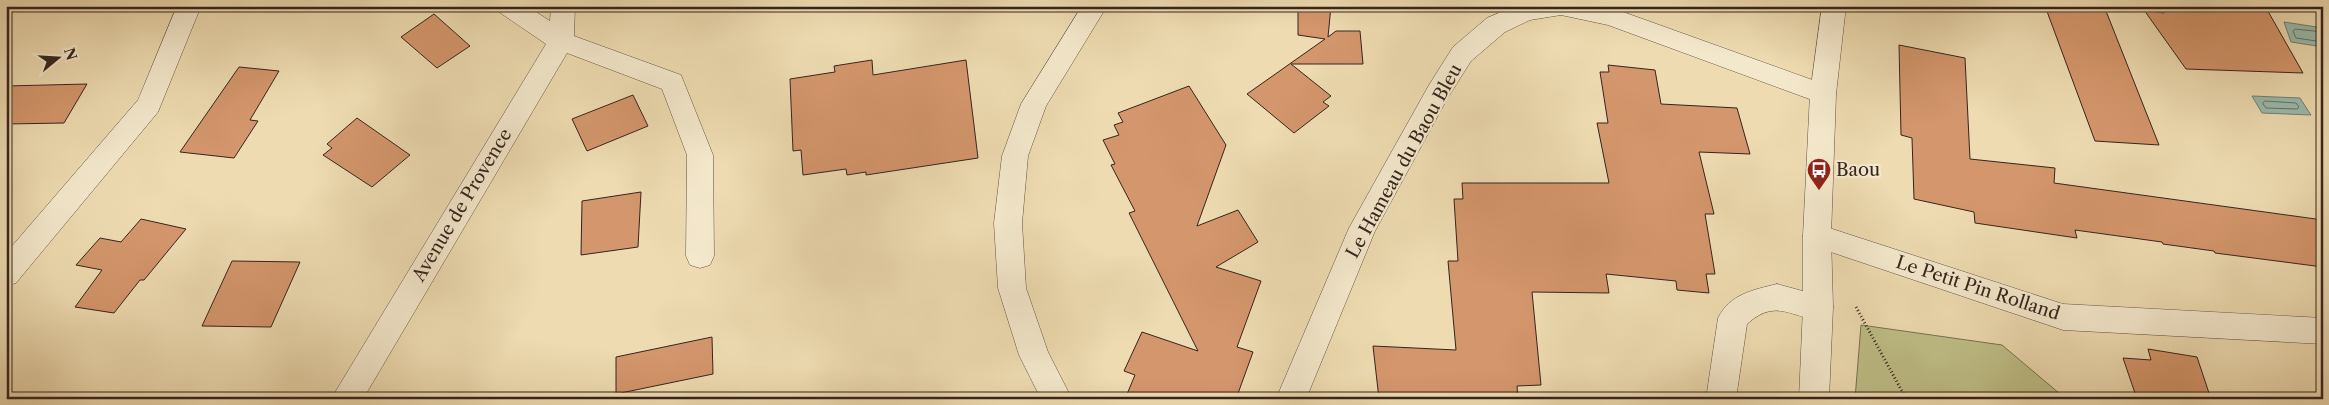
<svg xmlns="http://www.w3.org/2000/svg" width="2329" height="405" font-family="'Libre Caslon Text',serif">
<rect width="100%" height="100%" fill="#eedbb1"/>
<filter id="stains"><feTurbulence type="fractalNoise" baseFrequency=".004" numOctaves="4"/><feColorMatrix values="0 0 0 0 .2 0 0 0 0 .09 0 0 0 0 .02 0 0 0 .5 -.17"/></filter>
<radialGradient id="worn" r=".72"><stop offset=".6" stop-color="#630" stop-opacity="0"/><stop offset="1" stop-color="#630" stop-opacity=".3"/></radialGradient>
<!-- green -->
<polygon fill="#bfbe87" stroke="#7a7152" points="1861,325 2002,345 2066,399 1855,399"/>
<!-- water -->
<g fill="#99bbad" stroke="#717f74">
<polygon points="2284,22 2323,28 2323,47 2291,42"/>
<polygon points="2252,96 2300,98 2311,115 2262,113"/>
</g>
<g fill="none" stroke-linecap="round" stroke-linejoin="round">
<!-- shore -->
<g stroke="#677066" stroke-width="1">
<polyline points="2323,32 2295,29 2293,31 2296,38 2323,42"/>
<polygon points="2265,101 2296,103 2299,107 2297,109 2266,108 2263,104"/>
</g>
</g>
<!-- building -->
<g fill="#d4966c" stroke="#35241e">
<polygon points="1298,6 1331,6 1328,37 1336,31 1360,31 1363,64 1291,64 1331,96 1323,102 1329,106 1294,133 1247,94 1325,39 1298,35"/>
<polygon points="2045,6 2104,6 2159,145 2095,141"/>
<polygon points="2164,6 2265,6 2303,73 2186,69 2144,10 2164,13"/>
<polygon points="434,14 470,46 437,68 401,37"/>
<polygon points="1899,45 1965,58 1970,159 2055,168 2054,183 2323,220 2323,267 2215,253 2214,251 2163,244 2162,242 2075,230 2077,238 1975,223 1974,212 1914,199 1912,138 1901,135"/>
<polygon points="872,60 873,75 966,60 978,158 866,175 866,172 847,175 846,169 803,175 801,150 793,151 790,79 835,72 834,66"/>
<polygon points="1608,65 1655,70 1661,104 1737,108 1750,154 1699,152 1714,214 1705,214 1715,274 1706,274 1709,293 1677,290 1676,281 1606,274 1609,293 1532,292 1541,385 1517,386 1518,399 1379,399 1373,346 1456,350 1448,261 1458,261 1454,199 1463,199 1462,183 1609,183 1597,123 1608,123 1600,72 1609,72"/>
<polygon points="239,67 279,71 250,120 258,121 234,158 180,152"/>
<polygon points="87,84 64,123 6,124 6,86"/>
<polygon points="1189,86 1226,145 1197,226 1238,210 1258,242 1216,267 1261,281 1237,347 1253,352 1236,399 1125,399 1135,375 1124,371 1142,332 1198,351 1129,213 1135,211 1111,165 1115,164 1103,140 1119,135 1114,125 1123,122 1118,113"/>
<polygon points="633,95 648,126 587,151 572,119"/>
<polygon points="357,118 410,155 372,187 323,155 332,148 327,144"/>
<polygon points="641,192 638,247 581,255 582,201"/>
<polygon points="141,219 186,229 144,280 140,280 114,313 75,307 102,270 76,265 100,238 121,242"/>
<polygon points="232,261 300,262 271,327 202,326"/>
<polygon points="712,337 713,374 616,394 616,357"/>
<polygon points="2148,349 2197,357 2211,399 2137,399 2123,358 2151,360"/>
</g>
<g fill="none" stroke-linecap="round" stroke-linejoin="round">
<defs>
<g id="minor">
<polygon points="177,6 201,6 158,112 16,283 6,286 6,253 138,100"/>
<polygon points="496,6 527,6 550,21 551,6 575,6 574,36 681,75 713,155 714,256 710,265 700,268 690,265 686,256 687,155 662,89 567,53 363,399 331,399 546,44 499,12"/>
<polygon points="1515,6 1612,8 1832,87 1836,94 1832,101 1823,104 1608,25 1561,15 1530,20 1505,32 1471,61 1447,99 1375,231 1306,399 1276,399 1349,228 1429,85 1453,47 1487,18"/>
<polygon points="1817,224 2063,304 2323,318 2323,344 2063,330 1807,244 1803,236 1807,228"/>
<path d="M1777 284 1828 298 1833 307 1828 316C1797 327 1781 293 1747 324L1736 399H1706L1718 318C1730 294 1753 290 1777 284Z"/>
</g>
<g id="tertiary">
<polygon points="1082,6 1107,6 1046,106 1028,156 1022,223 1026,288 1048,352 1072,399 1041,399 1019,355 998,288 994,223 1002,156 1021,104"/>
<polygon points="1822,6 1846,6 1836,94 1831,236 1833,307 1829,399 1799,399 1803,307 1803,236 1810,94"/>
</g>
</defs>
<!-- minor casing -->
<use href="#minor" stroke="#635243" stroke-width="1"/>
<!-- tertiary casing -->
<use href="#tertiary" stroke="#635243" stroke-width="1"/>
<!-- path -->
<polyline stroke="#35241e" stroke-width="3" stroke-dasharray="1 2.5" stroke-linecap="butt" points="1856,307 1903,393 1910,399"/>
<!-- minor -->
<use href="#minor" fill="#f4e8cc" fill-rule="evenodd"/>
<!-- tertiary -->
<use href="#tertiary" fill="#f4e8cc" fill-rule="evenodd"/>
</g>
<!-- icons -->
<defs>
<symbol id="bus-pin" viewBox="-11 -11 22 30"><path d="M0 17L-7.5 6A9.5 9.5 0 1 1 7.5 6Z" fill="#8f2418" stroke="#f4e8cc"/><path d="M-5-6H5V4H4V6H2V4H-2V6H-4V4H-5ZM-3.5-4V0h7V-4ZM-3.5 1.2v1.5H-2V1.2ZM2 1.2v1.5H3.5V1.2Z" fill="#fff"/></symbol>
</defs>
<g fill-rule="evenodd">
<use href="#bus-pin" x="1805" y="156" width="28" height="38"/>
</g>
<g text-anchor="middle" stroke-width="4.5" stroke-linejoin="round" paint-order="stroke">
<!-- street labels -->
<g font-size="18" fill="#35241e" stroke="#f4e8cc">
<text transform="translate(1404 161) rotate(-61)" y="6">Le Hameau du Baou Bleu</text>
<text transform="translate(462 205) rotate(-59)" y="6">Avenue de Provence</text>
<text transform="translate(1978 288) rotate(18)" y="6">Le Petit Pin Rolland</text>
</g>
<!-- poi labels -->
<g font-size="18" fill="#35241e" stroke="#f4e8cc" text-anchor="start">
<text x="1836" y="176">Baou</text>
</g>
</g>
<!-- margin -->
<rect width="2329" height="405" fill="none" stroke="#eedbb1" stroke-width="25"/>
<rect x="8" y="8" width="2314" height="390" fill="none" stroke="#35241e" stroke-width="2.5"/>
<rect x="12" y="12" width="2304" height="380" fill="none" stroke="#35241e"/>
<!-- north arrow -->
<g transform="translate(58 58) rotate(72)" stroke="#f4e8cc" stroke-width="4" paint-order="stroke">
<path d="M0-4L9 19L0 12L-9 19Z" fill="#35241e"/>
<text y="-8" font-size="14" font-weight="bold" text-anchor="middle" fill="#35241e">N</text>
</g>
<rect width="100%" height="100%" filter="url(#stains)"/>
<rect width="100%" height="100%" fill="url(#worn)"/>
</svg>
